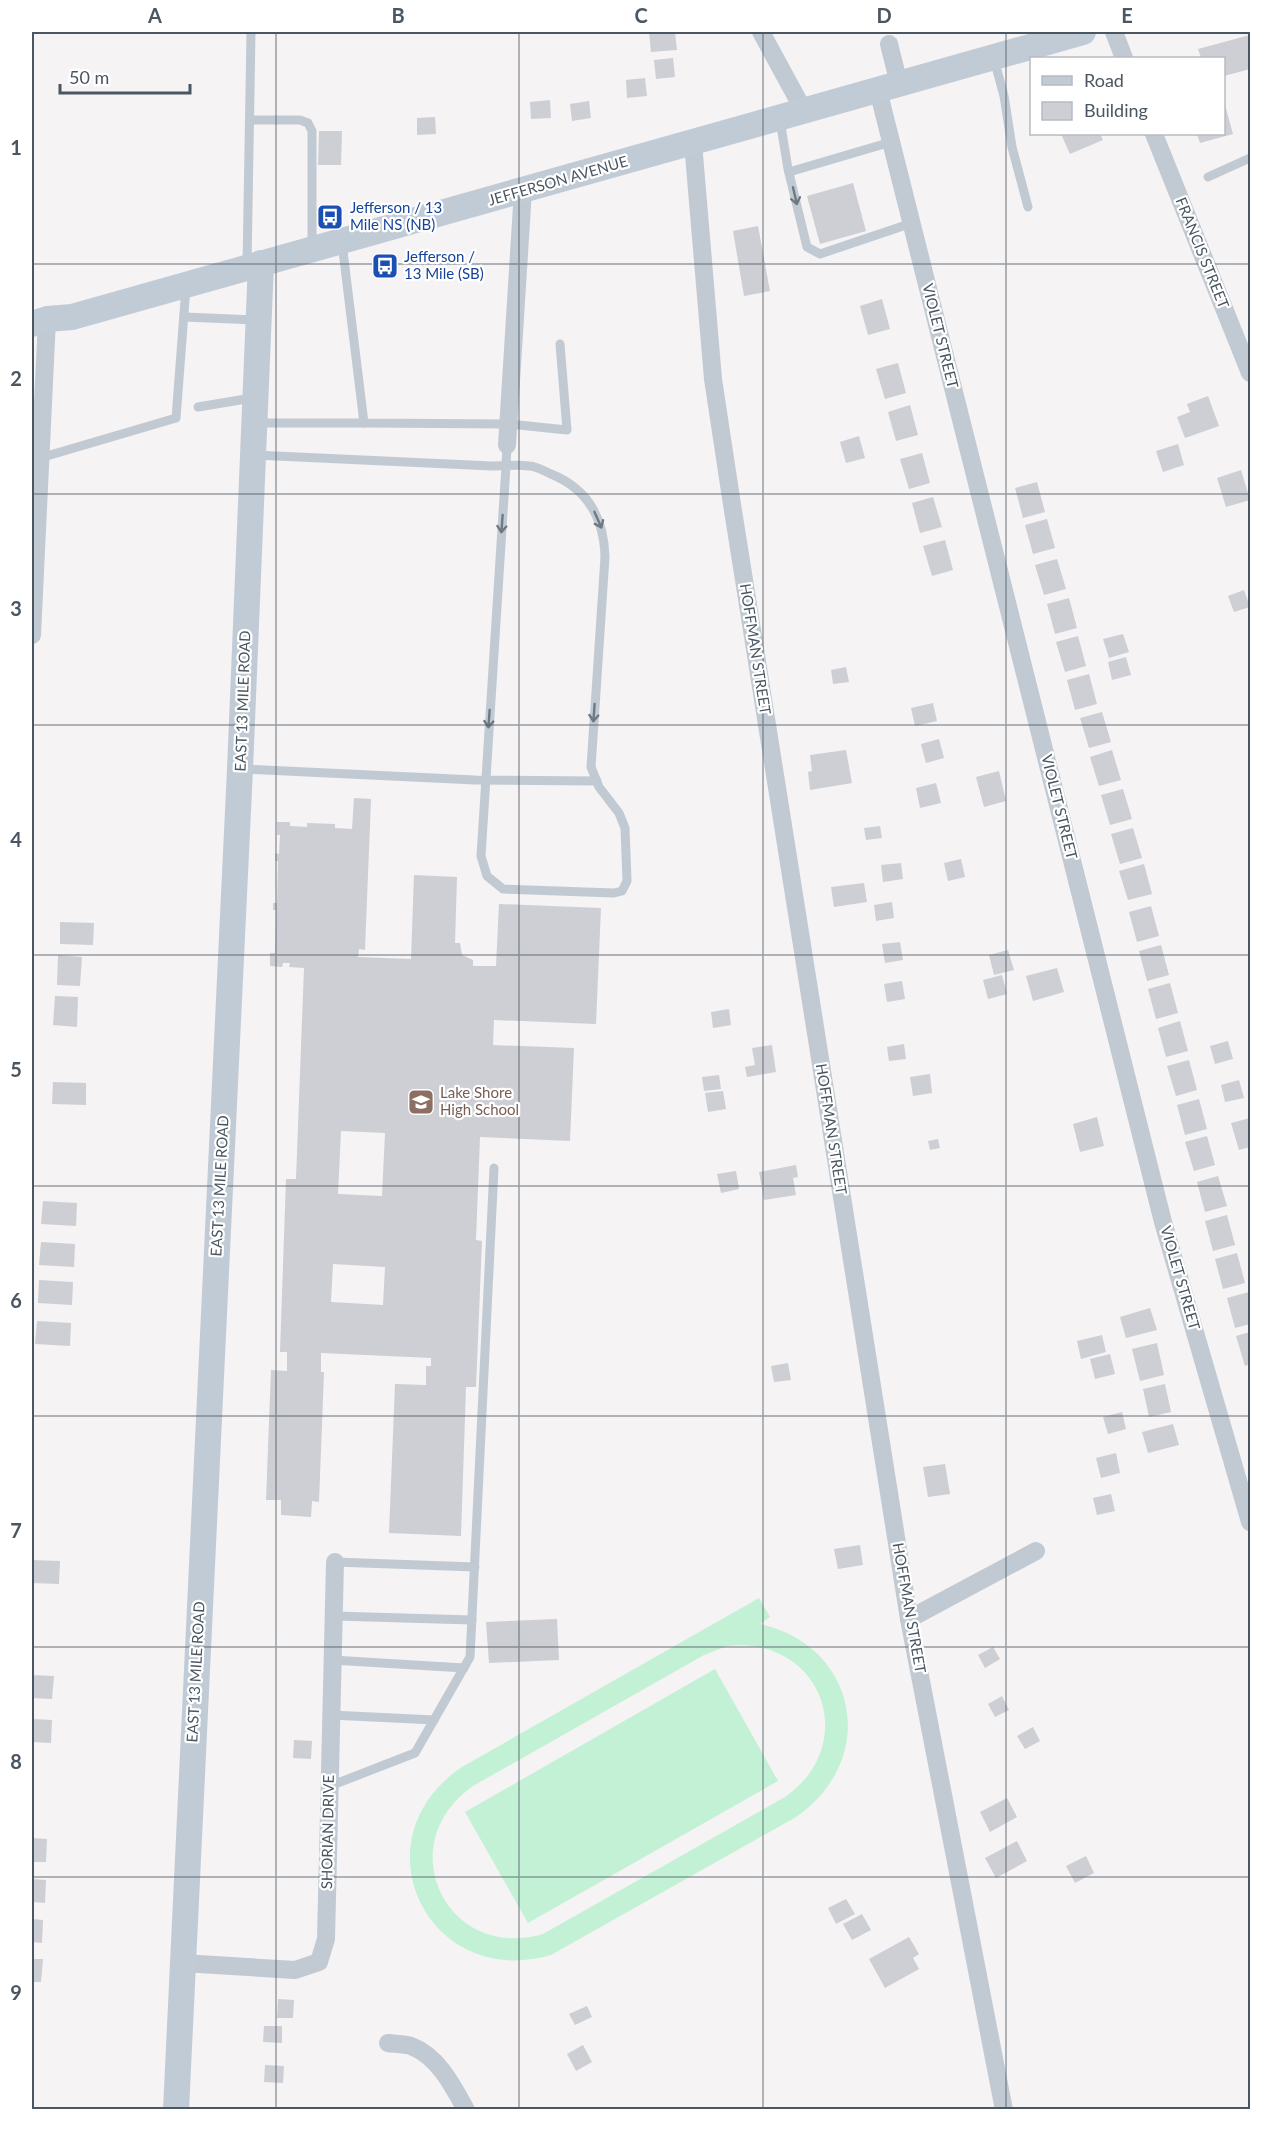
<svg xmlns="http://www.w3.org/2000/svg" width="1282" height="2141" font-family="Lato,sans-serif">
<rect width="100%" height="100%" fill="#f5f3f3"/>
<!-- pitch -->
<g fill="#c3f1d5" fill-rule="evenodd">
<path d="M759 1598 770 1617 760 1624C859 1646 879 1760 796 1817L551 1955C427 1991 355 1839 462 1767ZM740 1645C828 1647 856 1748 785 1797L543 1934C446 1962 390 1844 473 1786L704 1655 727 1646Z"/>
<polygon points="715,1669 778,1781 528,1923 465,1812"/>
</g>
<!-- building -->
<g fill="#cdcfd5" fill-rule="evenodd">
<polygon points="649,32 675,32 677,50 651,52"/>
<polygon points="1250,35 1250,69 1224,76 1224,58 1201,58 1198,49"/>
<polygon points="673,58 675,77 656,79 654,60"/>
<polygon points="645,78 647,96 627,98 626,80"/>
<polygon points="550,100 551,118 531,119 530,102"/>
<polygon points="589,101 591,118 572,121 570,104"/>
<polygon points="1224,101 1233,134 1200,143 1197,134 1224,134"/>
<polygon points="435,117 436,134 417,135 417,118"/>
<polygon points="319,131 342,131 341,165 318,165"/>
<polygon points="1061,134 1100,134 1103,140 1070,154"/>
<polygon points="853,183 866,231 820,244 807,196"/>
<polygon points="758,226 770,291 744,296 733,231"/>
<polygon points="882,299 890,329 868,335 860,306"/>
<polygon points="898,363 906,393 885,399 876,369"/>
<polygon points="1208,396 1219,426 1185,438 1177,417 1190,412 1187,404"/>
<polygon points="910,405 918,435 896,441 888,412"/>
<polygon points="859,436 865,458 846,463 840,442"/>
<polygon points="1178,444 1184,465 1163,472 1156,451"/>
<polygon points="922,453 930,483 909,489 900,459"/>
<polygon points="1241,470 1250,500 1226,507 1217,478"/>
<polygon points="1037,482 1045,512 1023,518 1015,488"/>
<polygon points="933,497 942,527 920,533 912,503"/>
<polygon points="1047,519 1055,548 1033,554 1025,525"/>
<polygon points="945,540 953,570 932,576 923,546"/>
<polygon points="1057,559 1066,589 1044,595 1035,565"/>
<polygon points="1244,590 1250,607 1234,612 1228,596"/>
<polygon points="1069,598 1077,628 1055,634 1047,604"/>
<polygon points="1123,634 1129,652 1109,658 1103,639"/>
<polygon points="1078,636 1086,666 1065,672 1056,642"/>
<polygon points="1126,657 1131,675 1112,680 1108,662"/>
<polygon points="846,667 849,682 833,684 831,670"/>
<polygon points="1089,674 1097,704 1075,710 1067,680"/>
<polygon points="933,703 937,721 915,726 911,708"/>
<polygon points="1102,712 1111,742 1089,748 1080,718"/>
<polygon points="939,739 944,758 926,763 921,744"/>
<polygon points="846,750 852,783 810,790 808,772 812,771 810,755"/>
<polygon points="1112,750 1121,780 1099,786 1090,757"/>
<polygon points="999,771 1006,801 984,807 976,777"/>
<polygon points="936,783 941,803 920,808 916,788"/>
<polygon points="1123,789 1132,819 1110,825 1101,795"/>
<path d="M354 798 371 799 365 950 359 949 358 957 411 959 414 875 457 877 455 943H460L462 955 473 960V966H496L499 904 601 908 596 1024 494 1020 493 1045 574 1048 570 1141 480 1137 476 1240 482 1241 476 1387H466L461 1536 389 1533 395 1384 426 1385V1366H431V1358L321 1353V1372H324L319 1502 312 1501 311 1517 281 1515V1500H266L271 1370 287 1371V1352H280L286 1179H296L304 968 289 967 290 963H283L282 967 270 966V953H275L276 910H273V903H277L278 861H275V853L279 854 280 835H277V822H290V826L307 827V823L335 824V828L352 829ZM341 1131 385 1133 382 1196 338 1194ZM333 1264 385 1267 383 1305 331 1302Z"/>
<polygon points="880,826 882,838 866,840 864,828"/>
<polygon points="1133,828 1142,858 1120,864 1111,834"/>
<polygon points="961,859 965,877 948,881 944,863"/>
<polygon points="901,863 903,879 883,882 881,865"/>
<polygon points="1144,864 1152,894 1128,900 1119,871"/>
<polygon points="864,883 867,902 834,907 831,887"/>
<polygon points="892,902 894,918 876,921 874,905"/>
<polygon points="1151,906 1159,936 1137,942 1129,912"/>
<polygon points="60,922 94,923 93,945 60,944"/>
<polygon points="900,942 903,960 885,963 882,944"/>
<polygon points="1161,945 1169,975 1147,981 1139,951"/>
<polygon points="1008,950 1014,970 994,975 989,955"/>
<polygon points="58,955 82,957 80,986 57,985"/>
<polygon points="1057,968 1064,992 1033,1001 1026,976"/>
<polygon points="1002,975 1007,994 988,999 983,980"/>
<polygon points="902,981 905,999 887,1002 884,984"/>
<polygon points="1170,983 1178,1013 1156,1019 1148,989"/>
<polygon points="55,996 78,997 77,1027 53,1025"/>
<polygon points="729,1009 731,1025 713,1028 711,1012"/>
<polygon points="1180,1021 1188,1051 1166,1057 1158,1028"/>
<polygon points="1228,1041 1233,1059 1215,1064 1210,1046"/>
<polygon points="904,1044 906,1059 889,1061 887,1047"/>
<polygon points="772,1045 776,1072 747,1077 745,1067 755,1065 752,1048"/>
<polygon points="1189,1060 1197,1090 1176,1096 1167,1066"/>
<polygon points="930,1074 932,1093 913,1096 910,1077"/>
<polygon points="719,1075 721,1089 704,1091 702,1077"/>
<polygon points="1239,1080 1244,1098 1225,1102 1221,1085"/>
<polygon points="53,1082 86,1083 86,1105 52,1104"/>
<polygon points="723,1091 726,1109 708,1112 705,1093"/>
<polygon points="1199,1099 1207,1129 1185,1135 1177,1105"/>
<polygon points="1097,1117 1104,1146 1080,1152 1073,1124"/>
<polygon points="1250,1118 1250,1147 1239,1150 1231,1123"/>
<polygon points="1207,1136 1215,1165 1194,1171 1185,1142"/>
<polygon points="938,1139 940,1148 930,1150 928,1141"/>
<polygon points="796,1165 798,1177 793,1178 796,1195 764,1200 759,1172"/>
<polygon points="736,1171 739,1189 721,1193 717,1174"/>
<polygon points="1218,1176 1227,1206 1205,1212 1197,1182"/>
<polygon points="43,1201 77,1203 76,1226 41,1224"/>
<polygon points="1227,1215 1235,1245 1213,1251 1205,1221"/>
<polygon points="41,1242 75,1244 74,1267 39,1265"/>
<polygon points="1237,1253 1245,1283 1223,1289 1215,1259"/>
<polygon points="39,1280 73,1282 72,1305 38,1303"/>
<polygon points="1249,1292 1250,1324 1235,1328 1227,1298"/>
<polygon points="1150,1308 1157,1330 1126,1338 1120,1317"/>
<polygon points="37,1321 71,1323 70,1346 35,1344"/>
<polygon points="1250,1332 1250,1364 1245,1366 1236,1336"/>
<polygon points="1102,1335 1106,1352 1081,1359 1077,1341"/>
<polygon points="1157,1343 1164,1375 1140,1381 1132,1349"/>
<polygon points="1110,1354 1115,1374 1095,1379 1090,1359"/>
<polygon points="788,1363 791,1380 774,1382 771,1366"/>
<polygon points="1165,1384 1171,1412 1149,1417 1143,1389"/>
<polygon points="1122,1412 1126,1429 1108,1434 1103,1417"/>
<polygon points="1173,1424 1179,1445 1148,1453 1142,1432"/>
<polygon points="1116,1453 1120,1473 1101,1478 1096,1458"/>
<polygon points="945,1464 950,1494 928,1497 923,1467"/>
<polygon points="1111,1494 1115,1511 1097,1515 1093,1498"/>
<polygon points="860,1545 863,1565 838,1569 834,1549"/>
<polygon points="32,1560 60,1561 59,1584 32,1583"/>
<polygon points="557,1619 559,1660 489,1663 486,1622"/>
<polygon points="993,1647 1000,1659 985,1668 978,1655"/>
<polygon points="32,1675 54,1676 52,1699 32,1698"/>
<polygon points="1002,1696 1009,1710 995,1717 988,1704"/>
<polygon points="32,1719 52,1720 51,1743 32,1742"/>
<polygon points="1033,1727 1040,1741 1025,1749 1017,1736"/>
<polygon points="294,1740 312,1741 311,1759 293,1758"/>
<polygon points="1007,1798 1017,1817 990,1832 980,1812"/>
<polygon points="32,1838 47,1839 46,1862 32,1862"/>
<polygon points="1017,1841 1027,1861 996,1878 985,1858"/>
<polygon points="1086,1856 1094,1873 1075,1883 1066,1866"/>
<polygon points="32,1879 46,1880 45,1903 32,1902"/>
<polygon points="846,1899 855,1914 836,1924 828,1908"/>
<polygon points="862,1914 871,1930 852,1940 843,1924"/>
<polygon points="32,1919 43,1920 42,1943 32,1942"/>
<polygon points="909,1937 919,1954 913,1958 919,1969 885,1988 869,1959"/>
<polygon points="32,1959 43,1959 41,1982 32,1982"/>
<polygon points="278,1999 294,2000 293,2018 277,2018"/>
<polygon points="587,2006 592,2017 575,2025 569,2014"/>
<polygon points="264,2026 282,2026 282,2043 263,2042"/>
<polygon points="583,2045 592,2062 576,2071 567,2054"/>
<polygon points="265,2065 284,2066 283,2083 264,2082"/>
</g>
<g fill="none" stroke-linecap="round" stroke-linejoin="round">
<!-- lane -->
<g stroke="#c1cad2" stroke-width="9">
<polyline points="994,59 1004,96 1012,147 1028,207"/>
<polyline points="250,120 300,120 308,123 312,131 312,246"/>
<polyline points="780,120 788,169 807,247 820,254 912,223"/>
<polyline points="789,172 891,142"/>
<polyline points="1208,177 1250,158"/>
<polyline points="342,243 364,423 509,424 567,430 560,344"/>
<polyline points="247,266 251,32"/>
<polyline points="184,317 257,320"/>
<polyline points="198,407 252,398"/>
<polyline points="255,423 364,423"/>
<path d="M255 455 492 466C504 466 517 464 529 466 536 466 544 471 551 474 588 489 604 518 605 557L591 767 599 787 619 813 625 828 627 881 622 891 614 893 503 889 487 876 481 856 506 466 507 445"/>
<polyline points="40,458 176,418 186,287"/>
<polyline points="242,769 475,780 597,781"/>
<polyline points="335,1562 475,1567"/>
<polyline points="334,1616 472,1620"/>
<polyline points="332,1660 464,1668"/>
<polyline points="331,1715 434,1720"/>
<polyline points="330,1786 415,1753 470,1657 494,1168"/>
</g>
<!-- street -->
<g stroke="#c1cad2" stroke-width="18">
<polyline points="761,32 804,111"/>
<polyline points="1114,32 1124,58"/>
<polyline points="889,44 899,84"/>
<polyline points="878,90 1163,1222 1250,1522"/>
<polyline points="1154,134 1250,373"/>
<polyline points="693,143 713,379 731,498 909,1619 1004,2110"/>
<polyline points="507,445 523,190"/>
<polyline points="32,635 47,319"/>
<polyline points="909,1619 1036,1551"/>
<polyline points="182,1963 295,1970 319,1962 326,1939 335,1562"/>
<path d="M388 2043C395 2044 404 2044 411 2046 438 2056 453 2086 466 2110"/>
</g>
<!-- secondary -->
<g stroke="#c1cbd6" stroke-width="26">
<polyline points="32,324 47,319 72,317 1083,32"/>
<polyline points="176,2110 240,769 261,263"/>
</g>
</g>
<!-- one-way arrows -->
<defs><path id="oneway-shaft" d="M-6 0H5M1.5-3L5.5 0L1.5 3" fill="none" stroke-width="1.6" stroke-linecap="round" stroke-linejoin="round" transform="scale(1.5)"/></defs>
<g stroke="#6e7983">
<use href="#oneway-shaft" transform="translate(795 196) rotate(77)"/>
<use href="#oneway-shaft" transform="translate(598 520) rotate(66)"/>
<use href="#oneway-shaft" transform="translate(502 524) rotate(94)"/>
<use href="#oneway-shaft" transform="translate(594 713) rotate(94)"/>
<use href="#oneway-shaft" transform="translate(489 719) rotate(94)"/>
</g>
<!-- grid -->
<path fill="none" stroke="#4a5661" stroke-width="1.5" stroke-opacity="0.55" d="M276 32V2110M519 32V2110M763 32V2110M1006 32V2110M32 264H1250M32 494H1250M32 725H1250M32 955H1250M32 1186H1250M32 1416H1250M32 1647H1250M32 1877H1250"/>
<!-- icons -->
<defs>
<symbol id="bus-square" viewBox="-11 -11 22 22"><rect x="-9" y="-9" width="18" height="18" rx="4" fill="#1a4fb4" stroke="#fff"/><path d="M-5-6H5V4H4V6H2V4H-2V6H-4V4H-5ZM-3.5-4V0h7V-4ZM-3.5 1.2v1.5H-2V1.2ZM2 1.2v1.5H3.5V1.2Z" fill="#fff"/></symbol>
<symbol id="school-square" viewBox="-11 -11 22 22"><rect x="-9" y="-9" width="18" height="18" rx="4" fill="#8d6e63" stroke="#fff"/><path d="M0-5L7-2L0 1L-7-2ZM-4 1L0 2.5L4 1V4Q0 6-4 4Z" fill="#fff"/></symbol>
</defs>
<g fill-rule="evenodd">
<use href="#bus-square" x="315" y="202" width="30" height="30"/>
<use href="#bus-square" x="370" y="251" width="30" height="30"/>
<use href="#school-square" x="406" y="1087" width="30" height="30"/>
</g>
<g text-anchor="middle" stroke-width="4.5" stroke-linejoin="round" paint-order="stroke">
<!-- street labels -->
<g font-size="15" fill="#4a5661" stroke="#fff">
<text transform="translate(558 181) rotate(-16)" y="5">JEFFERSON AVENUE</text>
<text transform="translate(1202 253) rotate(68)" y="5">FRANCIS STREET</text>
<text transform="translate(940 336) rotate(76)" y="5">VIOLET STREET</text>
<text transform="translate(755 649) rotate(81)" y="5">HOFFMAN STREET</text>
<text transform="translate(243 701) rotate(-88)" y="5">EAST 13 MILE ROAD</text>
<text transform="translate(1059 807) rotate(76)" y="5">VIOLET STREET</text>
<text transform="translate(831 1129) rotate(81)" y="5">HOFFMAN STREET</text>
<text transform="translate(220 1186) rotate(-87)" y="5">EAST 13 MILE ROAD</text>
<text transform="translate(1180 1278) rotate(74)" y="5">VIOLET STREET</text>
<text transform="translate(909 1608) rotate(80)" y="5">HOFFMAN STREET</text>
<text transform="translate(196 1672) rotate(-87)" y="5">EAST 13 MILE ROAD</text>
<text transform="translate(328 1832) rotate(-89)" y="5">SHORIAN DRIVE</text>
</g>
<!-- transit labels -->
<g font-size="15" fill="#164399" stroke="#fff" text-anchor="start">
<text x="350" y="213">Jefferson / 13<tspan x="350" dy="17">Mile NS (NB)</tspan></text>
<text x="404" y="262">Jefferson /<tspan x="404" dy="17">13 Mile (SB)</tspan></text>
</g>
<!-- education labels -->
<g font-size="15" fill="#785e54" stroke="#fff" text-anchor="start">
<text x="440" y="1098">Lake Shore<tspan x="440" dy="17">High School</tspan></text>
</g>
</g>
<!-- border -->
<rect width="1282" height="2141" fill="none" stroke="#ffffff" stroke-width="66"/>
<!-- legend -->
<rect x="1030" y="57" width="195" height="78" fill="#ffffff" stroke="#b7bbc0" stroke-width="1.5"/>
<rect x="1042" y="76" width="30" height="9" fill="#c1cbd6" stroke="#b7bbc0" stroke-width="1.5"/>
<text x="1084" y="87" font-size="18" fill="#4a5661">Road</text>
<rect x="1042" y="102" width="30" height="18" fill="#cdcfd5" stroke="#b7bbc0" stroke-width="1.5"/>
<text x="1084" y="117" font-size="18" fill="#4a5661">Building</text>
<!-- scale -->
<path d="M60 84v9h130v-9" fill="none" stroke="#4a5661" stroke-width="3"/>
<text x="69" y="84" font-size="18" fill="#4a5661" stroke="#ffffff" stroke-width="4.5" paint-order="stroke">50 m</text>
<rect x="33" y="33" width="1216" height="2075" fill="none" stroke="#4a5661" stroke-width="2"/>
<g font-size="20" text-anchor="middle" font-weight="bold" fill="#4a5661">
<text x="155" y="23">A</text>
<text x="398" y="23">B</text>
<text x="641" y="23">C</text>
<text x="884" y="23">D</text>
<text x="1127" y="23">E</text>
<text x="16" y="155">1</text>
<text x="16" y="386">2</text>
<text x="16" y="616">3</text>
<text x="16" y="847">4</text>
<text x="16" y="1077">5</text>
<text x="16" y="1308">6</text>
<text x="16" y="1538">7</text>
<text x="16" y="1769">8</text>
<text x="16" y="2000">9</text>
</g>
</svg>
